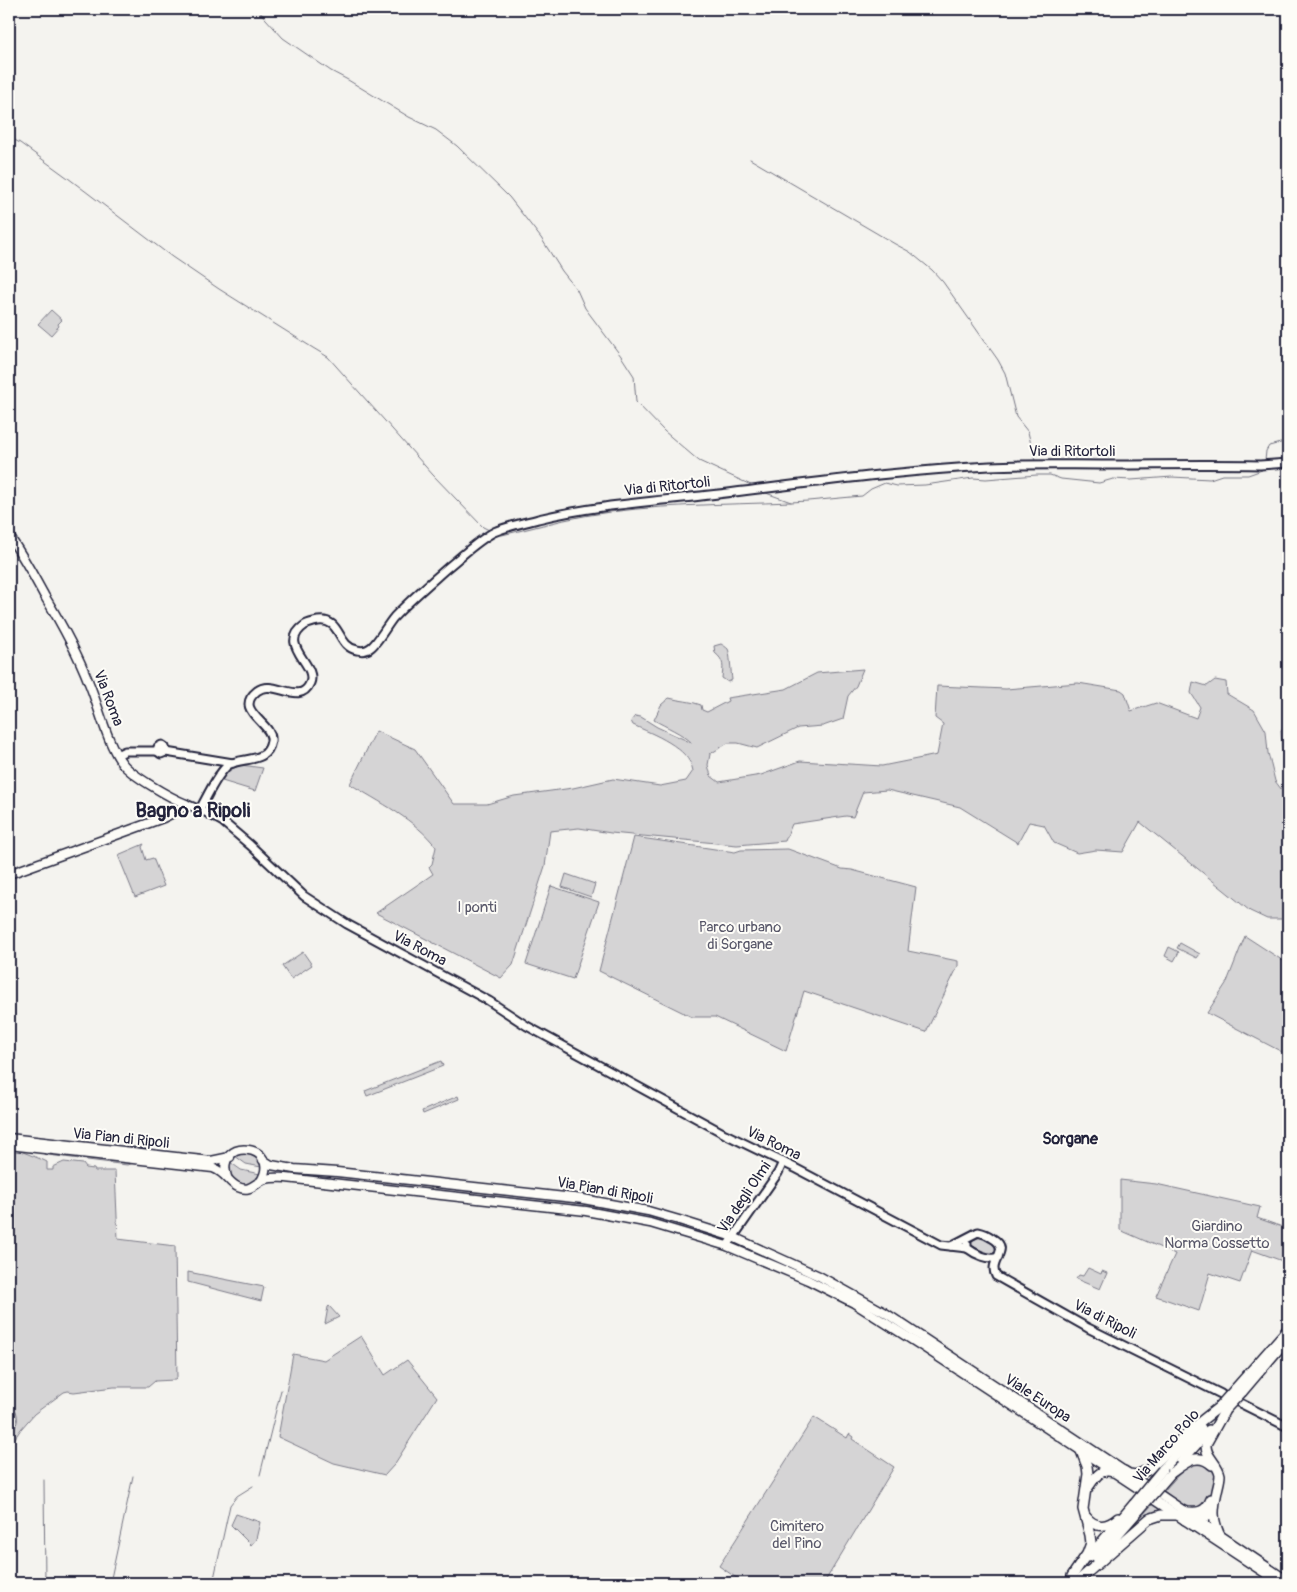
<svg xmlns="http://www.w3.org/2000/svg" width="1297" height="1592" font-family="Pangolin,sans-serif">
<rect width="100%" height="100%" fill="#f4f3ef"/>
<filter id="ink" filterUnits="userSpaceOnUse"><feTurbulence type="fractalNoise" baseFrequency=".02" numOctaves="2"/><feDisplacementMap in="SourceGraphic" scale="10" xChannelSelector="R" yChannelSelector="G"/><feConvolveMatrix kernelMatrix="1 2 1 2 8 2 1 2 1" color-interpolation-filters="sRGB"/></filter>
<g filter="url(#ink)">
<!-- green -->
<g fill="#d5d4d5" stroke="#7c7b88">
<polygon points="51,310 62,320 58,324 59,326 51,335 38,324"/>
<path d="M721 644C723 645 726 647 728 649 730 652 731 673 732 680L728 682 722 678C723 667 725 661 715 653L714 646Z"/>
<path d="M863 669 856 686 848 696 843 719 823 726 798 728 757 748 738 743H728L710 754 708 765 711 776 719 782 761 775 800 761 882 766 937 755 943 724 935 718 937 686 1006 689 1078 683 1121 690 1125 693 1131 711 1156 703 1196 718 1200 707 1191 693 1193 682 1207 686 1215 680 1226 682 1227 694 1254 710 1266 731 1268 753 1275 781 1288 798V919H1267L1250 911 1140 822 1123 852 1096 850 1077 853 1054 843 1044 825 1029 822 1018 843 960 807 887 790 863 792 853 817 846 816 792 824 785 841 737 845 611 833 579 828 550 831 545 866 513 965 501 978 376 913 433 874 429 867 432 864 436 847C416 820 379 802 350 784L376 731 415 749 454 804H487L514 796 573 788 613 779 660 786 686 781 693 771C689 747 653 734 633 725L631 721 635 716 641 717 657 727 692 743C682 733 666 727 654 720L661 705 669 698C680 701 691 701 701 705L702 710 707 712 728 701 727 698 786 689 817 673Z"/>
<polygon points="1288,722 1288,759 1282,748 1281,730"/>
<path d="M241 765 263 768 255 791 222 781C226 772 232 768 241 765Z"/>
<polygon points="634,837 735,852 741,850 788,849 842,869 852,870 916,887 908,951 958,961 958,966 926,1032 804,991 786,1051 715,1017 692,1017 599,971"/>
<polygon points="144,844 142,847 146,860 153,858 164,886 135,897 118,855"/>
<polygon points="566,874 595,884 591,897 562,887"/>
<polygon points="551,886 599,902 573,979 526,964"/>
<polygon points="1245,936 1288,964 1288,1055 1207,1013 1227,982"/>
<polygon points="1180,943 1200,954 1197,958 1177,948"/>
<polygon points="1169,947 1179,952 1174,961 1165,956"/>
<polygon points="303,952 312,965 291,979 282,966"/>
<polygon points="441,1061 443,1066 367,1096 365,1091"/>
<polygon points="458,1096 459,1099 423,1114 422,1111"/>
<polygon points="9,1149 18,1150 43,1160 47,1162 47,1170 53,1170 53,1167 64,1162 83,1164 86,1168 94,1169 95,1171 115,1171 118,1239 175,1246 177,1378 175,1380 155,1381 148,1387 114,1387 74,1392 68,1391 64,1392 34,1414 21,1429 9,1447"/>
<polygon points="34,1151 137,1162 127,1165 48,1155"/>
<path d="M244 1152C253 1155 259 1157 261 1167L246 1164 235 1156Z"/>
<path d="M230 1162 241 1170 260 1174 257 1180 250 1184C236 1187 226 1176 230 1162Z"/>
<polygon points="1120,1180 1156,1184 1260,1207 1257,1218 1288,1229 1288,1263 1252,1250 1240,1283 1210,1273 1199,1311 1156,1296 1175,1254 1120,1230"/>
<path d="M980 1237C987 1237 994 1242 995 1249L993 1254 989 1255 971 1245 973 1240Z"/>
<polygon points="1088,1268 1101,1274 1102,1271 1107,1273 1100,1289 1076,1279 1079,1275 1083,1276"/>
<polygon points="188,1272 264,1287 261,1301 188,1282"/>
<polygon points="329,1306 339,1317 325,1324 328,1307"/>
<polygon points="361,1336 385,1375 407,1360 437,1397 394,1465 385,1475 334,1463 278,1437 293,1354 324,1360"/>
<polygon points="814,1417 847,1438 849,1434 853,1437 852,1439 894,1467 824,1583 744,1583 719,1566"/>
<path d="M1193 1460C1198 1462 1205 1463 1209 1466 1221 1473 1212 1491 1209 1501L1196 1510 1186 1508 1164 1491 1189 1463Z"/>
<polygon points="1153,1504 1164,1512 1119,1540"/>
<polygon points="236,1514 260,1522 256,1539 251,1545 231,1525"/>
</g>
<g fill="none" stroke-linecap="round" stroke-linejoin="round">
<!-- stream -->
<g stroke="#757582" stroke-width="1">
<polyline points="257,9 283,38 331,71 348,80 409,117 436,130 457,146 509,197 541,238 562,271 577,290 585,308 621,356 634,376 636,402 664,431 699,461 753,486"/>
<polyline points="9,137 20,143 68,178 172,257 219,289 313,348 328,357 433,475 483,527 491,531"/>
<polyline points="750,159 895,244 910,252 932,270 943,282 998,360 1005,373 1016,417 1028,432 1035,461"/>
<polyline points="1265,461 1266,451 1269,446 1288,441"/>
<polyline points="766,493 791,502 808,501 862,496 871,489 885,483 897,486 925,485 973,478 986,479 1037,475 1050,475 1061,479 1099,483 1113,479 1131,480 1172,477 1210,479 1222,475 1248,475 1262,470 1264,467"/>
<path d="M497 534 502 535C529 529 556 521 584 516 652 504 722 505 791 502"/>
<path d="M9 1437C15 1428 20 1422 16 1411"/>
<polyline points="260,1475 281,1390"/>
<polyline points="44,1480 45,1583"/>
<polyline points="9,1529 11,1583"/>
<polyline points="110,1583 133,1476"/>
<polyline points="213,1583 230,1505 237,1496 253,1486"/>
</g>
<defs>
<g id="tertiary">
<polyline points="157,751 158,747 162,745 165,747 166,752"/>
<polyline points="117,755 125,751 157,751 161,754 166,752 233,763"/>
<polyline points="186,804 205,812 223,822 250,845 304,896 347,924 489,1001 527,1026 725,1134 795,1168 941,1245 967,1248"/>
<path d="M200 809C207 797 217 774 228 765 242 756 267 765 271 741 274 723 232 711 257 691 273 678 300 707 310 683 318 664 276 645 305 625 309 623 313 622 318 621 342 618 336 646 357 650 361 651 366 651 370 648 377 644 387 625 394 617 410 600 429 584 447 568 462 556 477 541 494 532 508 526 524 523 538 519 592 506 647 502 701 496 797 485 893 471 990 466 1027 464 1064 465 1102 465 1155 465 1207 464 1260 465L1288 463"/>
<path d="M967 1244V1248C975 1254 989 1261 998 1257"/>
<polyline points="727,1246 778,1173 783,1162"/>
<path d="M951 1246 978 1232C983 1233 988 1235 992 1238 1013 1250 987 1260 996 1276L1088 1328 1221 1394"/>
<polyline points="1238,1402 1288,1427"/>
</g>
<g id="secondary">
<path d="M9 536C22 554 33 575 44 595 61 623 77 652 89 683 99 707 107 743 122 763 132 776 171 798 186 804L177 811 163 818 9 874"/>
<polyline points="9,1138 211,1161 230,1157"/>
<path d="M9 1145 213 1168C227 1173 228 1183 238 1187 251 1193 255 1182 266 1179 273 1177 279 1178 286 1178L586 1211 650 1223 727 1246 808 1280 854 1303 925 1348 1139 1489"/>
<polyline points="263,1160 271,1165 294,1169 337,1172 583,1199 648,1211 679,1220 733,1237 819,1276 884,1312 1144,1484"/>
<path d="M227 1177C214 1136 283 1144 261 1181"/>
<polyline points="1159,1494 1288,1581"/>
<polyline points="1154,1500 1280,1583"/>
</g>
<g id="trunk">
<polyline points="1235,1389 1288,1329"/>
<polyline points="1242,1392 1288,1338"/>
<polyline points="1181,1462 1209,1430"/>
<polyline points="1162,1470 1201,1428"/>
<polyline points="1124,1471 1129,1474 1136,1475 1148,1470 1200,1422 1219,1407"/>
<path d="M1171 1473C1184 1464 1197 1451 1212 1465"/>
<path d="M1087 1489C1094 1479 1100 1467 1113 1472"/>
<path d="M1183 1511C1196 1514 1206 1513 1211 1499"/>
<path d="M1086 1517C1096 1529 1108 1527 1118 1518"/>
<path d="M1185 1520C1197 1523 1205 1521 1212 1511"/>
<path d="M1220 1536C1212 1518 1213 1510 1217 1491 1218 1486 1220 1480 1220 1475 1218 1463 1205 1457 1206 1444L1225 1410"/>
<polyline points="1089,1557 1134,1504"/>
<polyline points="1097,1558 1140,1509"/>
<polyline points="1072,1576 1087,1554 1091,1543 1090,1535 1083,1509 1088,1474 1087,1466 1081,1451"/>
<polyline points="1079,1580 1149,1519 1161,1515 1177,1515"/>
</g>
</defs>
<!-- tertiary casing -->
<use href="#tertiary" stroke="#22223b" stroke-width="11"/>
<!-- secondary casing -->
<use href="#secondary" stroke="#22223b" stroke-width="11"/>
<!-- trunk casing -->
<use href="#trunk" stroke="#22223b" stroke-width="12"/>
<!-- tertiary -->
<use href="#tertiary" stroke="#fdfcf7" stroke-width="7"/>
<!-- secondary -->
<use href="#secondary" stroke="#fdfcf7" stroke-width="8"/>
<!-- trunk -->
<use href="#trunk" stroke="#fdfcf7" stroke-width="9"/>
<defs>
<g id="trunk-bridge">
<polyline points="1219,1407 1235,1389"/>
<polyline points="1225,1410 1242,1392"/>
<polyline points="1134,1504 1162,1470"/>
<polyline points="1140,1509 1171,1473"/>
</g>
</defs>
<!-- trunk-bridge casing -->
<use href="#trunk-bridge" stroke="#22223b" stroke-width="12" stroke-linecap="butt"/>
<!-- trunk-bridge -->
<use href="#trunk-bridge" stroke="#fdfcf7" stroke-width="9"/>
</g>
</g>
<g text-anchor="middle" stroke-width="4" stroke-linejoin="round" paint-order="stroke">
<!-- street labels -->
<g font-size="15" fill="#22223b" stroke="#fdfcf7">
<text x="1072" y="456">Via di Ritortoli</text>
<text transform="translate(667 486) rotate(-6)" y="5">Via di Ritortoli</text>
<text transform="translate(109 698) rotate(69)" y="5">Via Roma</text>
<text transform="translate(420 948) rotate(28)" y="5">Via Roma</text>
<text transform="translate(121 1138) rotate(6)" y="5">Via Pian di Ripoli</text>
<text transform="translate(774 1143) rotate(26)" y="5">Via Roma</text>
<text transform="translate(605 1190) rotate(10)" y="5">Via Pian di Ripoli</text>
<text transform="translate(744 1197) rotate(-56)" y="5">Via degli Olmi</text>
<text transform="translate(1105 1319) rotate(27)" y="5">Via di Ripoli</text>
<text transform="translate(1038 1398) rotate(33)" y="5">Viale Europa</text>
<text transform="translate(1166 1446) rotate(-49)" y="5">Via Marco Polo</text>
</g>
<!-- park labels -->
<g font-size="15" fill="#585769" stroke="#fdfcf7">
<text x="477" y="912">I ponti</text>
<text x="740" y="932">Parco urbano<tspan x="740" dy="17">di Sorgane</tspan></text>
<text x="1217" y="1231">Giardino<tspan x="1217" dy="17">Norma Cossetto</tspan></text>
<text x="797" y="1531">Cimitero<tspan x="797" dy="17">del Pino</tspan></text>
</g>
<!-- neighbourhood labels -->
<g font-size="16" font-weight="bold" fill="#22223b" stroke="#fdfcf7">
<text x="1070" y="1144">Sorgane</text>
</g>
<!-- district labels -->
<g font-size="20" font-weight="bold" fill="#22223b" stroke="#fdfcf7">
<text x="193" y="817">Bagno a Ripoli</text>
</g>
</g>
<!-- margin -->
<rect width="1297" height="1592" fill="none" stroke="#fdfcf7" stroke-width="30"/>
<rect x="15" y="15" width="1267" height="1562" fill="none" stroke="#22223b" stroke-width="2" filter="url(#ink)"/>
</svg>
